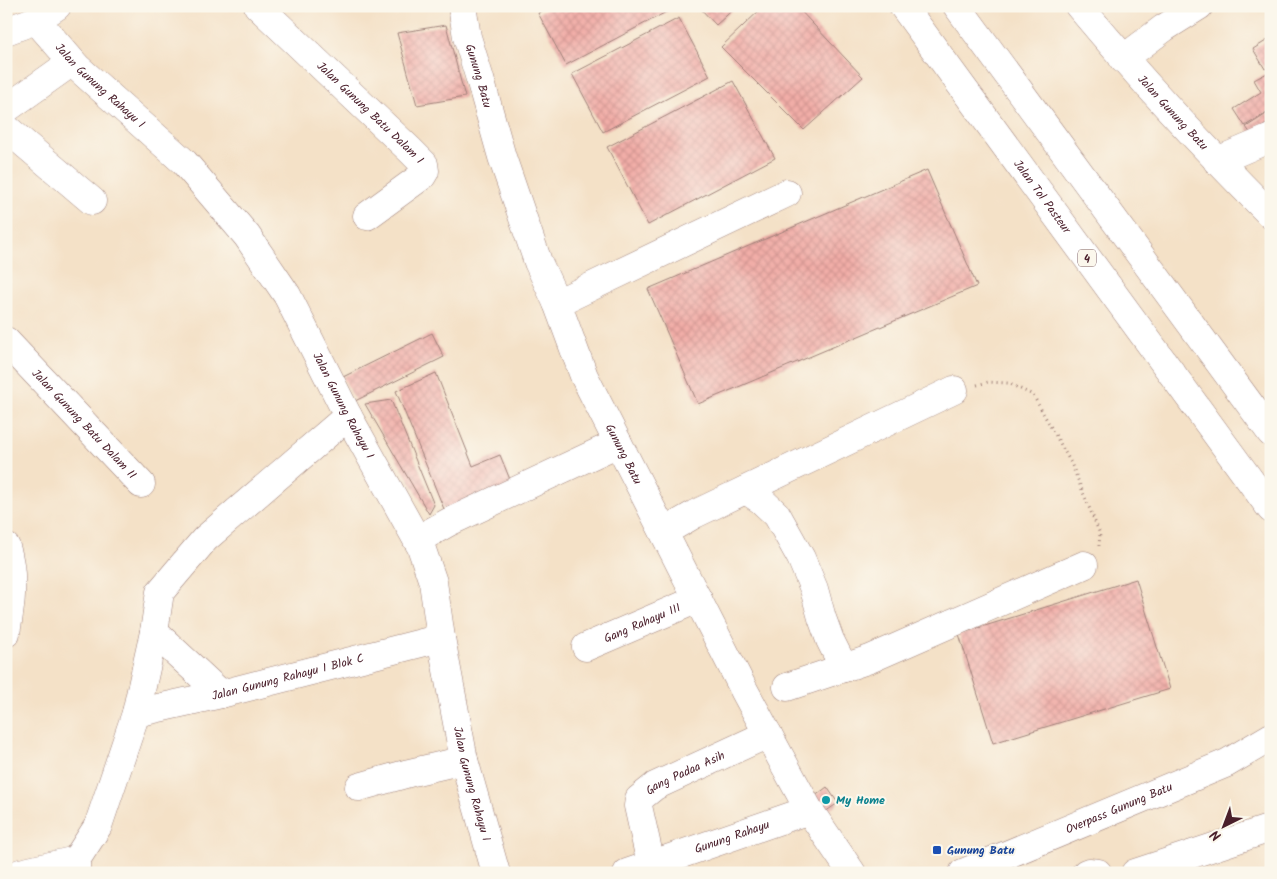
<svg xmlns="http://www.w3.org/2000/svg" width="1277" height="879" font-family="Kalam,sans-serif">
<defs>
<pattern id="building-cross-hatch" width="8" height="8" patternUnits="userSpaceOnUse" patternTransform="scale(1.25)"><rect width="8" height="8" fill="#f1ada7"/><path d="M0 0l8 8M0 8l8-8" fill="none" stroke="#d09490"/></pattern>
</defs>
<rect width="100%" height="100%" fill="#fbf7ec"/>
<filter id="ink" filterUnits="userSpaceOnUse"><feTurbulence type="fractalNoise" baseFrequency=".02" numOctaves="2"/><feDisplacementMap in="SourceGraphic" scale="10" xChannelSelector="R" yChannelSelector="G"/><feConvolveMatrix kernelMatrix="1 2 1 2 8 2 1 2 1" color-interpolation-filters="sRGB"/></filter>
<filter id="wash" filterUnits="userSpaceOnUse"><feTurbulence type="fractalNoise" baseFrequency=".0096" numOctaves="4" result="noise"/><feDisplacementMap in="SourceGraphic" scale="20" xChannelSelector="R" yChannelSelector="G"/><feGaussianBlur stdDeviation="1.12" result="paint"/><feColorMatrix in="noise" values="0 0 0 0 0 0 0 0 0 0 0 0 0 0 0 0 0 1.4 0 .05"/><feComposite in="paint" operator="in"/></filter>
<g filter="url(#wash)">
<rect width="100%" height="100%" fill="#f4e1c7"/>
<g id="blocks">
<!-- building -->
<g fill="url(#building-cross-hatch)">
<polygon points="551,6 668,6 670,10 566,65 538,13"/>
<polygon points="698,6 737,6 716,25"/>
<polygon points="764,6 796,6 863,77 804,130 721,47"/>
<polygon points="679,18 710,76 603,132 572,74"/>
<polygon points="446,25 465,97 417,105 397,33"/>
<polygon points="1271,38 1271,66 1265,69 1253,49"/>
<polygon points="1271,71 1271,110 1245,126 1234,109 1261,92 1254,80"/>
<polygon points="733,81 775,158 648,225 607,147"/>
<polygon points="1271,111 1271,121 1251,134 1246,127"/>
<polygon points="927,170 977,286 698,404 648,289"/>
<polygon points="432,333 444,357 355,401 343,377"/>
<polygon points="436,373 473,466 500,455 513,487 446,514 396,391"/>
<polygon points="391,400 434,505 429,514 365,404"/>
<polygon points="1136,579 1170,689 993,743 959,634"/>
<polygon points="827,787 838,803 825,812 814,797"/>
</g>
</g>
</g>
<g filter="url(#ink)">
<use href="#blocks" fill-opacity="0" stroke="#9f8079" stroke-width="1"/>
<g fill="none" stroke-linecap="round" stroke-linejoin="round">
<defs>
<g id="minor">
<path id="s1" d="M258 6 410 150 424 164 425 171 422 176 367 216"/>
<path id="s2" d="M462 6 467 37 480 79 502 157 538 262 557 303 584 376 744 690 809 810 852 873"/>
<path id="s3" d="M36 20 77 67 184 162 247 236 287 295 348 416 421 547 433 582 441 638 464 760 496 873"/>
<polyline points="6,31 36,20 57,6"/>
<polyline points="1123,59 1164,28 1199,6"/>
<polyline points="6,109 72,62"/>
<polyline points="6,128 92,201"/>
<polyline points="1217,161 1271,138"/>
<polyline points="557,303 787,193"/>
<path id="s4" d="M6 341 141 484"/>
<polyline points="746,490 761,500 777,515 801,558 814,589 822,618 830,640 844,668"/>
<polyline points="664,532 695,514 954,390"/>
<polyline points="417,540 449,522 618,443"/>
<path d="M6 547C15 575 11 606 6 633"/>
<polyline points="154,632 221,694"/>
<path id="s5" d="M586 647 698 599"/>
<polyline points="787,687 870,659 1084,565"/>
<path id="s6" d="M136 713 221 694 441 638"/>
<polyline points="359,787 409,773 464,760"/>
<path id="s7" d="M651 864 638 806 639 799 655 786 768 734"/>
<polyline points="20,873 76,860"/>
<polyline points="76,873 76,860 98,826 136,713 154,632 160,592 205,539 348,416"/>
<path id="s8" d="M627 873 809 810"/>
<path id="s9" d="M963 873 1227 763 1271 737"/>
<polyline points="1086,873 1089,872 1098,873"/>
<polyline points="1135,873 1271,828"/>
</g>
<g id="major">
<path id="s10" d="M1079 6C1140 79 1204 148 1271 215"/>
</g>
<g id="highway">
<path id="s11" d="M903 6 1271 509"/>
<polyline points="957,6 1271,433"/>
</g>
</defs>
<!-- minor casing -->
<use href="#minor" stroke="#9f8079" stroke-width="29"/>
<!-- major casing -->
<use href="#major" stroke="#9f8079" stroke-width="29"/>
<!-- highway casing -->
<use href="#highway" stroke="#9f8079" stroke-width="29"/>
<!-- path -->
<polyline stroke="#9f8079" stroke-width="3" stroke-dasharray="1 4" stroke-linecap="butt" points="977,385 988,382 1008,383 1033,395 1071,463 1100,534 1099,546"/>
<!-- minor -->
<use href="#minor" stroke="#fff" stroke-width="28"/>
<!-- major -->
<use href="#major" stroke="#fff" stroke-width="28"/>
<!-- highway -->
<use href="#highway" stroke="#fff" stroke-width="28"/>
</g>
</g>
<!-- markers -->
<circle fill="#0f9aa8" stroke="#fbf7ec" stroke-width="2" cx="826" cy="800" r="5"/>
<rect fill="#1a4fb4" stroke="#fbf7ec" stroke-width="2" x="932" y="845" width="10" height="10" rx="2.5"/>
<g text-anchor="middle" stroke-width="4" stroke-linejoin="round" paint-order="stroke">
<!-- shield labels -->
<rect fill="#fbf7ec" stroke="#7f6065" stroke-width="1" x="1078" y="249.5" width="18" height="17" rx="4"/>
<g font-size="11" font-weight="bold" fill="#4a1f2b">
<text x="1087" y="262">4</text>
</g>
<!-- street labels -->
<g font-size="12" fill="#4a1f2b" stroke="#fbf7ec">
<text dy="4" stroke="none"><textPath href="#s2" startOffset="72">Gunung Batu</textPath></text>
<text dy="4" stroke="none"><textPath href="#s3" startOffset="92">Jalan Gunung Rahayu I</textPath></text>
<text dy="4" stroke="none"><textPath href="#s10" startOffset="142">Jalan Gunung Batu</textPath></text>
<text dy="4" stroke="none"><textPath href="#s1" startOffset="155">Jalan Gunung Batu Dalam I</textPath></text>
<text dy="4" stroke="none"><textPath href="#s11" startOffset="236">Jalan Tol Pasteur</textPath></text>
<text dy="4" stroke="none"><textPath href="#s3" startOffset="498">Jalan Gunung Rahayu I</textPath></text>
<text dy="4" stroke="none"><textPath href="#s4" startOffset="114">Jalan Gunung Batu Dalam II</textPath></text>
<text dy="4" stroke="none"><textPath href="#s2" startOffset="478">Gunung Batu</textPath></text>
<text dy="4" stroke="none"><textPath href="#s5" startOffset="61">Gang Rahayu III</textPath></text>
<text dy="4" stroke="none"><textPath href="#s6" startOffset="156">Jalan Gunung Rahayu I Blok C</textPath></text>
<text dy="4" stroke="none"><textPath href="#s7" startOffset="120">Gang Padaa Asih</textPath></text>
<text dy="4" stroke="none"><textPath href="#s3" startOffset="902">Jalan Gunung Rahayu I</textPath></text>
<text dy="4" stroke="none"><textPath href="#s9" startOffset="169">Overpass Gunung Batu</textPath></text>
<text dy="4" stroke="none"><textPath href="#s8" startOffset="111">Gunung Rahayu</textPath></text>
</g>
<!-- culture labels -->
<g font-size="12" font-weight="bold" fill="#0d838f" stroke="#fbf7ec" text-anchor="start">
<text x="836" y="804">My Home</text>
</g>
<!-- transit labels -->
<g font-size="12" font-weight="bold" fill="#164399" stroke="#fbf7ec" text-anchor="start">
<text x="947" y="854">Gunung Batu</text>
</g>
</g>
<!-- margin -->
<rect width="1277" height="879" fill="none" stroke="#fbf7ec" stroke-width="25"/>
<!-- north arrow -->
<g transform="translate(1224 826) rotate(222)" stroke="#fbf7ec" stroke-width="4" paint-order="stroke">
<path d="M0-4L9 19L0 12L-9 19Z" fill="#4a1f2b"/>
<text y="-8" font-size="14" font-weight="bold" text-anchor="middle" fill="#4a1f2b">N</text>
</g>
</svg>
